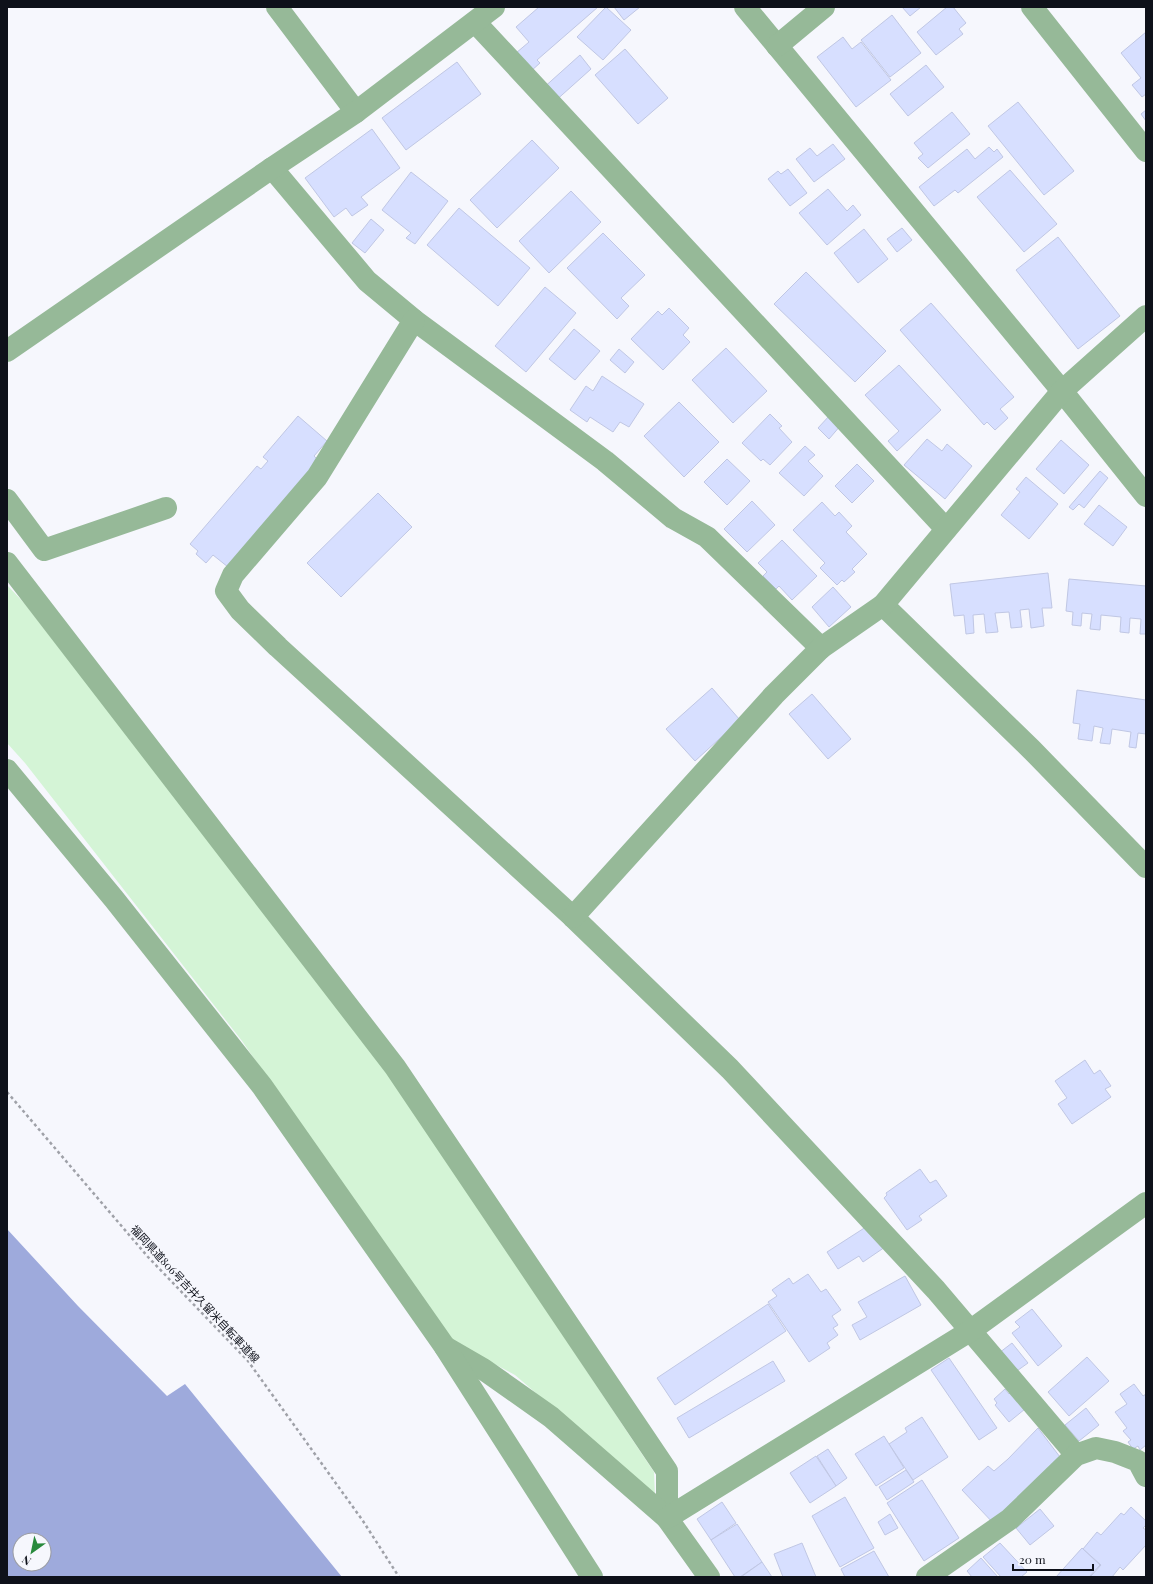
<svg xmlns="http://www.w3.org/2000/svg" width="1153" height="1584" font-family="'Playfair Display','Noto Sans JP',serif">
<rect width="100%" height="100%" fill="#f6f7fd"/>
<!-- green -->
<polygon fill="#d4f4d6" points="7,585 25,604 376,1055 654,1472 655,1496 515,1375 449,1340 242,1041 25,763 7,743"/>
<!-- water -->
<path fill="#9eaadc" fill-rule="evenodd" d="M7 1229 78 1306 167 1396 185 1384 342 1577H7ZM20 1540H44V1564H20Z"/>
<!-- building -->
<g fill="#d7dfff" stroke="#c0c7e4">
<polygon points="539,7 598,7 537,60 540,63 531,71 516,53 529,42 516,27"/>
<polygon points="606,7 631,30 603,60 577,37"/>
<polygon points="614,7 640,7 624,20"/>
<polygon points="902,7 921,7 910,16"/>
<polygon points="947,7 953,7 966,23 959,29 963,34 936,55 917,32"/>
<polygon points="892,15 921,53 890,77 861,40"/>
<polygon points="1146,32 1146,94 1142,97 1132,85 1141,78 1121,53"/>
<polygon points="843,37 852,49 861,42 891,80 856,107 817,57"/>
<polygon points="625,49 668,98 638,124 595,75"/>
<polygon points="580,55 591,69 553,103 541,90"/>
<polygon points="457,62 481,94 406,150 382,118"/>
<polygon points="926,65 944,87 908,116 890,94"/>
<polygon points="1018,102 1074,171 1044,195 988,126"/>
<polygon points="1146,110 1146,121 1141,114"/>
<polygon points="952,112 970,134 928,168 918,158 923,154 914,143"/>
<polygon points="372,129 400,168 361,197 368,205 352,216 346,208 334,217 305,178"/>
<polygon points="532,140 559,168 497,228 470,200"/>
<polygon points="833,144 845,159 814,182 796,159 810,148 817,156"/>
<polygon points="989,147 994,152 997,149 1003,157 958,193 955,190 934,206 919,187 967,149 975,159"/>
<polygon points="788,169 807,193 790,206 768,179 778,171 781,174"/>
<polygon points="1010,170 1057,224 1024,252 977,197"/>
<polygon points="411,172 448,201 415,244 406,238 411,233 382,210"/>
<polygon points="828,189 847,211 853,205 861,215 827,245 799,213"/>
<polygon points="571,191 601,222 549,273 519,241"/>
<polygon points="459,208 530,268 498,306 427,245"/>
<polygon points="371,219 384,230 365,253 352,243"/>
<polygon points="902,228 912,240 897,252 887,239"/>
<polygon points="864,229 888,259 858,283 834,253"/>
<polygon points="603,233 645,275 621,298 629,306 617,319 567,268"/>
<polygon points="1058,237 1120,316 1078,349 1016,270"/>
<polygon points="806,272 886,351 855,382 774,304"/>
<polygon points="545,287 576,313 526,372 495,346"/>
<polygon points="931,303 1014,397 1000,409 1008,418 995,430 987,422 984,425 900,330"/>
<polygon points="669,308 689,328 683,335 690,342 663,370 631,339 658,311 662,315"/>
<polygon points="574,329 600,351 575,380 549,359"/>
<polygon points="726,348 767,391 733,423 692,380"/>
<polygon points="619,349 634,362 625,373 610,360"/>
<polygon points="899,365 941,410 897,451 888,441 899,431 865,395"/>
<polygon points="602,376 644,404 629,427 620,422 613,432 590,417 587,422 570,410 586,386 593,391"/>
<polygon points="679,402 719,442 684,477 644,436"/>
<polygon points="770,414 782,426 779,428 792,442 770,465 763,459 761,461 742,443"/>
<polygon points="830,415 841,425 829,439 818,428"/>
<polygon points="298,416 327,441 314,456 319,461 228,567 213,555 206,563 196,554 198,551 190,544 257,466 261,469 268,461 263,457"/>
<polygon points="927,439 942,451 947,444 972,466 945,499 904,465"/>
<polygon points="1061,440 1089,465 1064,494 1036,469"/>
<polygon points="805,446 815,455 808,461 823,476 804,496 779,473"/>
<polygon points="727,459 750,481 727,505 704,482"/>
<polygon points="857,464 874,481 852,503 835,486"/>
<polygon points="1100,471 1108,478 1084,508 1079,504 1073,510 1069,507"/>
<polygon points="1026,477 1058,504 1029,539 1001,515 1020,492 1016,489"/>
<polygon points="378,493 412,527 341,597 307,563"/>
<polygon points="752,501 775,525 747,552 724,529"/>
<polygon points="822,502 835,516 839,512 852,526 846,532 867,554 852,569 855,572 844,582 842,580 837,585 820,568 825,563 793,530"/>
<polygon points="1099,505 1127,527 1113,546 1084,524"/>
<polygon points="782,540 817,576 792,600 779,586 776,589 763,576 767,572 758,563"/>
<polygon points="1048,573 1052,608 1042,608 1044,626 1031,628 1029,609 1020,610 1022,627 1011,628 1009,612 995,613 998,632 986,633 984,614 973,615 974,633 966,634 964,615 954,616 950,584"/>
<polygon points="1069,579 1146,586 1146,634 1140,634 1141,619 1130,618 1129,633 1120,632 1121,617 1101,615 1100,630 1090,629 1092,614 1082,613 1081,626 1072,625 1073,612 1066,611"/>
<polygon points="833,587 851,607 829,627 812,607"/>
<polygon points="712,688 740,720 695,761 666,729"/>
<polygon points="1077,690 1146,700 1146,734 1138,733 1136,748 1129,747 1131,732 1112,729 1110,744 1100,743 1103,728 1094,726 1092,741 1078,739 1080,724 1073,723"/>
<polygon points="812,694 851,739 828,759 789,714"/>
<polygon points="1085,1060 1094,1074 1100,1070 1111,1086 1105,1089 1111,1097 1072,1124 1058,1104 1067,1098 1055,1081"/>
<polygon points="920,1169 930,1183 936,1180 947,1196 919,1216 922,1220 907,1230 884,1198 887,1195 886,1193"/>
<polygon points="869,1225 888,1245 863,1262 859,1256 838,1269 827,1252"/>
<polygon points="808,1274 821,1292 826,1289 841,1310 832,1316 838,1325 833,1328 838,1335 827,1343 830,1348 809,1362 768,1302 777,1296 772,1290 789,1278 793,1284"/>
<polygon points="905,1276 921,1305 860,1340 852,1325 867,1317 858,1302"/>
<polygon points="768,1304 786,1331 675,1405 657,1378"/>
<polygon points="1032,1309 1062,1346 1038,1366 1012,1333 1020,1327 1015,1322"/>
<polygon points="1012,1343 1028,1363 1014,1373 999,1353"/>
<polygon points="1087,1357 1109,1381 1069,1416 1048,1392"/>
<polygon points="949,1358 997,1428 979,1440 931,1370"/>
<polygon points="773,1361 785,1381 689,1438 677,1418"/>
<polygon points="1134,1384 1143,1396 1146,1394 1146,1445 1140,1450 1138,1446 1133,1449 1128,1442 1131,1440 1123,1431 1127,1428 1115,1412 1127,1404 1120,1394"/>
<polygon points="1005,1389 1009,1394 1011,1392 1025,1409 1009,1422 995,1405 997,1403 994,1399"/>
<polygon points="1086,1408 1099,1425 1079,1441 1065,1425"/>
<polygon points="922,1417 948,1457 913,1480 889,1444 907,1432 905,1428"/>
<polygon points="1038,1428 1060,1457 995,1525 962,1490 988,1466 994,1471 1008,1459"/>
<polygon points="884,1436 904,1468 876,1486 855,1454"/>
<polygon points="828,1449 847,1478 836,1486 817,1456"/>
<polygon points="816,1456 836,1486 810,1503 790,1473"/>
<polygon points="906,1470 914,1482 887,1500 879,1487"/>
<polygon points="922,1480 959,1538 924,1561 887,1503"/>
<polygon points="845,1497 874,1548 840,1567 812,1516"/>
<polygon points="722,1502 736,1523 711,1540 697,1519"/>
<polygon points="1131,1507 1146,1521 1146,1525 1143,1528 1146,1530 1146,1545 1123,1570 1120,1567 1112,1577 1092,1577 1091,1576 1101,1565 1083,1549 1097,1532 1101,1535 1121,1513 1124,1515"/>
<polygon points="1040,1509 1054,1526 1030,1545 1016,1528"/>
<polygon points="890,1514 898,1528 885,1535 878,1522"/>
<polygon points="737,1524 762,1562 740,1577 735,1577 711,1540"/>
<polygon points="802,1543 816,1577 783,1577 774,1554"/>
<polygon points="1000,1543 1027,1572 1021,1577 1001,1577 983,1557"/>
<polygon points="1082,1548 1100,1565 1089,1577 1056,1577"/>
<polygon points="874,1551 889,1577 845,1577 841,1569"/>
<polygon points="981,1558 998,1577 972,1577 967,1571"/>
<polygon points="762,1562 772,1577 741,1577"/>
</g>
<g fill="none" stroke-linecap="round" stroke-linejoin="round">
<!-- path -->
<polyline stroke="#9fa1a8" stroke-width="2.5" stroke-dasharray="3 3" stroke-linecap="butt" points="7,1092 148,1257 248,1361 363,1521 399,1577"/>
<!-- minor -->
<g stroke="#96b998" stroke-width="22">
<polyline points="277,7 356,112"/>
<polyline points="745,7 1062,391 1146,496"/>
<polyline points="1032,7 1146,151"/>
<polyline points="475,22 946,529"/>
<polyline points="777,46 824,7"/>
<polyline points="272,168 367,281 414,320 605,461 673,518 707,537 821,648"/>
<polyline points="414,320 317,477 233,575 226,591 240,610 278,647 573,917 730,1069 936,1290 1076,1455"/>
<polyline points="7,351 272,168 356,112 494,7"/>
<polyline points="7,500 44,550 166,508"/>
<polyline points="7,563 395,1067 667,1471 667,1518"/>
<polyline points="883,605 1032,750 1146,867"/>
<polyline points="573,917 774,695 821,648 883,605 1062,391 1146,316"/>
<polyline points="445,1347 483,1369 551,1417 667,1518 709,1577"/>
<polyline points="667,1518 970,1331 1146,1203"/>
<polyline points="927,1577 1010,1519 1076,1455 1096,1448 1115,1452 1138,1461 1146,1476"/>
</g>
<!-- tertiary -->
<polyline stroke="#96b998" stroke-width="22" points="7,770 114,899 262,1086 445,1347 592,1577"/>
</g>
<g text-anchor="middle" stroke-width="3.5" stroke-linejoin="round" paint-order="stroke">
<!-- street labels -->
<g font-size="11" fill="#0e111a" stroke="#f6f7fd">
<text transform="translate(195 1294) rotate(47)" y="4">福岡県道806号吉井久留米自転車道線</text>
</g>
</g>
<!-- border -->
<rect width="1153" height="1584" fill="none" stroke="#0e111a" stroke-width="16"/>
<!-- north arrow -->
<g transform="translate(32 1552) rotate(213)"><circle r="19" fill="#f6f7fd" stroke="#999ba2"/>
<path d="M0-3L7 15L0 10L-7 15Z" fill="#298a3d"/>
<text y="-6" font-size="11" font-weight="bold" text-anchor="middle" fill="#0e111a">N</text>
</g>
<!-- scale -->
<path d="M1013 1564v6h80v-6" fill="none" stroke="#0e111a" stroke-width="2"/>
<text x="1019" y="1564" font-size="12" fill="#0e111a" stroke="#f6f7fd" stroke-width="3" paint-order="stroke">20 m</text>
</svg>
